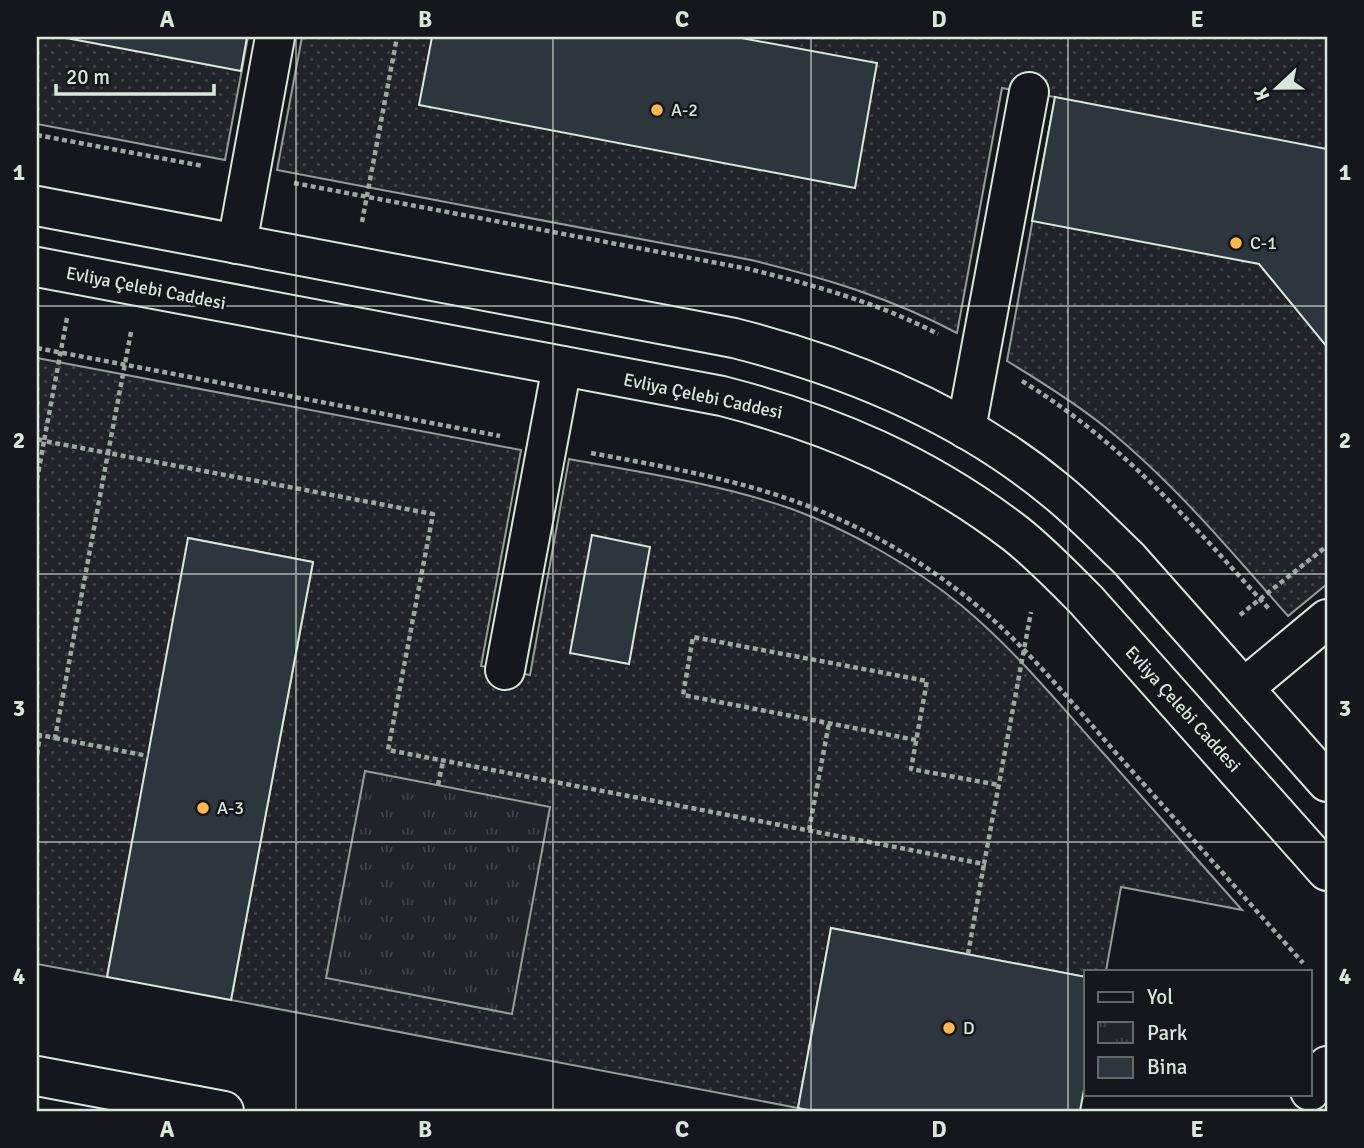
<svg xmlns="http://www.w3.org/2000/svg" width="1364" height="1148" font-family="Signika,sans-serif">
<defs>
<pattern id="grass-dots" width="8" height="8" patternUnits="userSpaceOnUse" patternTransform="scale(1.75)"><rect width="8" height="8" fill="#202428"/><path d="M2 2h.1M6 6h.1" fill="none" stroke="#404447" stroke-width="1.8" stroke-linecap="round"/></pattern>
<pattern id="park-tufts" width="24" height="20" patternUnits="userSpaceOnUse" patternTransform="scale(1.75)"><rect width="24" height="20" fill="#202428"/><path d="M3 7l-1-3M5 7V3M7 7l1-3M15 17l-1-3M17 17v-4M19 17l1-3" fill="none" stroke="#404447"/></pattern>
</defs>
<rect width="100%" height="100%" fill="#14181c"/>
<!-- grass -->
<g fill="url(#grass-dots)" stroke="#939e99" stroke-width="2">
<polygon points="37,37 248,37 225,160 37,124"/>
<path d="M302 37H1327V584L1288 616C1230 550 1173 482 1105 427 1074 402 1040 381 1007 361L1055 97 1002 88 957 333C891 298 822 277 751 260L277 170Z"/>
<path d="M37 358 521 450 481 666 530 675 569 459C644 473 720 484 792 509 849 530 915 567 962 606 1015 650 1059 704 1105 755 1151 807 1196 858 1242 910L1121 887 1106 971H1086V977L831 928 798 1108 231 1000 313 562 189 538 107 977 37 964Z"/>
</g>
<!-- park -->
<polygon fill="url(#park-tufts)" stroke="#939e99" stroke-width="2" points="365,771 550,807 512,1014 326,978"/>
<!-- building -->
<g fill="#2c363c" stroke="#d8e6dc" stroke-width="2">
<polygon points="61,37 247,37 241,71"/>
<polygon points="432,37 736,37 877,63 855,188 419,105"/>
<polygon points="1055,97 1327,149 1327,347 1259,264 1032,221"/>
<polygon points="592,535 650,547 629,664 570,653"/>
<polygon points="188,538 313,562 231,1000 107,977"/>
<polygon points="831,928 1086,977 1086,1079 1080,1111 813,1111 798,1108"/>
</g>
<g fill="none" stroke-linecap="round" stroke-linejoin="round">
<defs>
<g id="minor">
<path d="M37 206 734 338C849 367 962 413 1055 490 1081 511 1105 536 1129 559L1327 782"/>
<polyline points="237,244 275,37"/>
<path d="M37 267 722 396C831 424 926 465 1016 534 1041 554 1064 578 1086 600L1327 871"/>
<polyline points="966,429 1029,92"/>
<polyline points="505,670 562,366"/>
<polyline points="1244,688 1327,619"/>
<polyline points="37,1076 224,1111"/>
<polyline points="1310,1091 1327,1066"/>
</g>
</defs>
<!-- minor casing -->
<use href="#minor" stroke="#d8e6dc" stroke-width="42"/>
<!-- path -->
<g stroke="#9da8a2" stroke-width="4.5" stroke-dasharray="5 3.5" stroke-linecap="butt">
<polyline points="37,135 203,166"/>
<path d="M294 183 749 269C813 285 879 303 938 334"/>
<polyline points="362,222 397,37"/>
<polyline points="131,332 108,453 433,514 388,750 984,864 1031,612"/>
<polyline points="37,348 500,436"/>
<path d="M1022 381C1122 442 1191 523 1269 609"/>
<polyline points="37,439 44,441 67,318"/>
<path d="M591 453C677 469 761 483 841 520 900 547 956 584 1003 629 1046 670 1084 717 1124 762 1184 829 1243 896 1303 963"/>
<polyline points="37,480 44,441 108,453 55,738 40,735 37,755"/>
<polyline points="1240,615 1327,546"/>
<polyline points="55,738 148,756"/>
<polyline points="916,740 683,695 693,637 927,681 911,769 999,785"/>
<polyline points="438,785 443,761"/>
<polyline points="809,830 829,723"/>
<polyline points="968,954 984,864"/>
</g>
<!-- minor -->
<use href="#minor" stroke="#14181c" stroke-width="38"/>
</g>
<!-- grid -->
<path fill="none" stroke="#d8e6dc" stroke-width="2" stroke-opacity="0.55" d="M296 37V1111M553 37V1111M811 37V1111M1068 37V1111M37 306H1327M37 574H1327M37 842H1327"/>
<!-- markers -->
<g fill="#ffb74d" stroke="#14181c" stroke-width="2.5">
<circle cx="657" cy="110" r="7"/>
<circle cx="1236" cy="243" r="7"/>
<circle cx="203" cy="808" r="7"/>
<circle cx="949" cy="1028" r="7"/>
</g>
<g text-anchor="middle" stroke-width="5" stroke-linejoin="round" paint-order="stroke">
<!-- poi labels -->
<g font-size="18" fill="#d8e6dc" stroke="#14181c" text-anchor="start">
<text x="671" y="116">A-2</text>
<text x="1250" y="249">C-1</text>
<text x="217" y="814">A-3</text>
<text x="963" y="1034">D</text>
</g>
<!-- street labels -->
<g font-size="18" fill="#d8e6dc" stroke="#14181c">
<text transform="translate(146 288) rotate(11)" y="6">Evliya Çelebi Caddesi</text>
<text transform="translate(703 396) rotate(12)" y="6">Evliya Çelebi Caddesi</text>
<text transform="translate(1183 709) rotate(48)" y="6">Evliya Çelebi Caddesi</text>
</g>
</g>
<!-- border -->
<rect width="1364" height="1148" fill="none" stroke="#14181c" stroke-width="77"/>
<!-- legend -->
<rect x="1084" y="970" width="228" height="126" fill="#14181c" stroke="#626a69" stroke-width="2"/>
<rect x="1098" y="992" width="35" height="10" fill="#14181c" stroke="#626a69" stroke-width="2"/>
<text x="1147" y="1004" font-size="21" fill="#d8e6dc">Yol</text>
<rect x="1098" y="1022" width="35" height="21" fill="url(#park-tufts)" stroke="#626a69" stroke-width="2"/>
<text x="1147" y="1040" font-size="21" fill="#d8e6dc">Park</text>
<rect x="1098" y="1057" width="35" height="21" fill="#2c363c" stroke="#626a69" stroke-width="2"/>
<text x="1147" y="1074" font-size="21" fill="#d8e6dc">Bina</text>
<!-- north arrow -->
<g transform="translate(1277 88) rotate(248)" stroke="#14181c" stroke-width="5" paint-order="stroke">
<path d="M0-5L12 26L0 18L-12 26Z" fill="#d8e6dc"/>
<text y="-10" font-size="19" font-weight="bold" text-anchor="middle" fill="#d8e6dc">K</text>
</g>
<!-- scale -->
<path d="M56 84v10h158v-10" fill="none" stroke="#d8e6dc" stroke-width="3.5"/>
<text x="66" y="84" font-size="21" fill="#d8e6dc" stroke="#14181c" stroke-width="5" paint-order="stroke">20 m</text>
<rect x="38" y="38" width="1288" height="1072" fill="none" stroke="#d8e6dc" stroke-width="2.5"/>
<g font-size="23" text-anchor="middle" font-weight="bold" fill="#d8e6dc">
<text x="167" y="27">A</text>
<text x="425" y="27">B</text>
<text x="682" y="27">C</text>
<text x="939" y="27">D</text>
<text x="1197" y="27">E</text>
<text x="19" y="180">1</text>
<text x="1345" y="180">1</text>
<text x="19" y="448">2</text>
<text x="1345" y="448">2</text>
<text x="19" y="716">3</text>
<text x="1345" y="716">3</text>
<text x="19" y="984">4</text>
<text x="1345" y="984">4</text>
<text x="167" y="1137">A</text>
<text x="425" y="1137">B</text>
<text x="682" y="1137">C</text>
<text x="939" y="1137">D</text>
<text x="1197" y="1137">E</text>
</g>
</svg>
